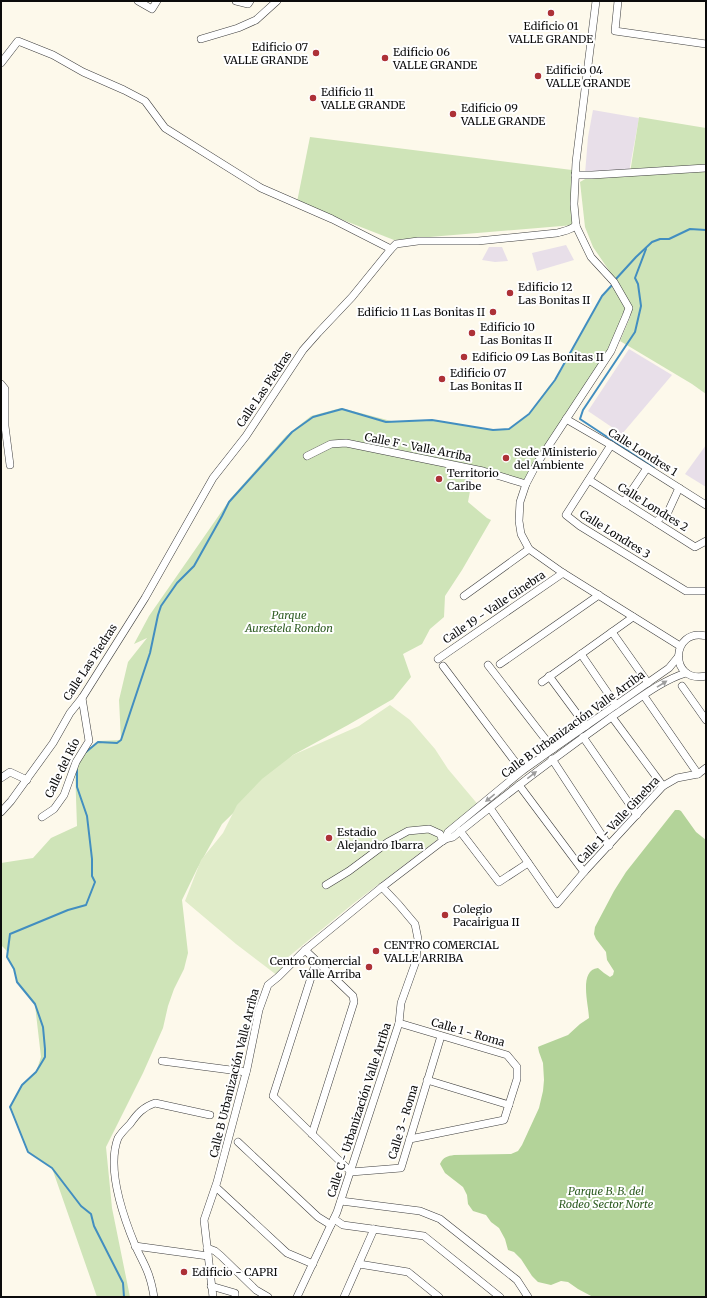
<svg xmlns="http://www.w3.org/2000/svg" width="707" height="1298" font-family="Merriweather,serif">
<rect width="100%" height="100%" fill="#fdf9eb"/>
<!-- industrial -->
<g fill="#e8dfe9">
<polygon points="593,110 639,118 629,172 585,174 588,137"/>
<polygon points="566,245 574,260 537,271 532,253"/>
<polygon points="489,247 502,247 508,261 495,262 482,260"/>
<polygon points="629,349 672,375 622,434 588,411"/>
<polygon points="706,445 706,487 685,474"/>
</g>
<!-- green -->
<g fill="#cfe4b8">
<polygon points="639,117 706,128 706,394 692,384 620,341 631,315 632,308 617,282 593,247 585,227 580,182 592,175 630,173"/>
<polygon points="310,137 572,170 574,225 394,240 297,202"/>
<polygon points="614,284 628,308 603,361 525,481 474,469 468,502 487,518 491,520 462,570 445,596 444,617 430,629 422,644 403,654 411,677 393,699 348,725 293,755 222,824 197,869 182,900 188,953 184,969 174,989 168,1006 163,1028 143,1073 106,1147 112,1208 130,1297 97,1297 52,1168 28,1152 10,1107 22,1085 36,1072 41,1057 35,1005 17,982 14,969 7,957 7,951 1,945 1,863 33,858 51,838 77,826 75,769 84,752 98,741 121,740 119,700 128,662 147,638 134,644 149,616 231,498 286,436 311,416 341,408 395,422 432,420 493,430 509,429 529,415 549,386 556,380 602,297"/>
</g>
<!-- forest -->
<path fill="#b3d399" d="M675 810H679L681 811 696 832 706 840V1297H593L578 1289 568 1282 561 1281 551 1285 538 1282 532 1276 521 1259 514 1252 508 1250 505 1239 499 1228 491 1222 486 1215 473 1211 468 1204 467 1195 463 1187 445 1173 440 1164C443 1157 448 1156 454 1155L511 1154 518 1151 522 1145 539 1108 543 1091 544 1080 543 1063 539 1052 538 1047 540 1046 568 1035 580 1024 589 1018C589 1006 578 970 598 968L604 973 610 977 613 975 614 971 607 960 606 952 596 939 594 934 595 927 614 891 626 872Z"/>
<!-- pitch -->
<polygon fill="#e0ecc9" points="390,705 410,720 435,749 448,769 480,807 354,903 287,958 278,976 236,944 185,901 201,860 223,833 237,805 262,779 293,755 359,726"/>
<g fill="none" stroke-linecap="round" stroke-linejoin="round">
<!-- stream -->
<g stroke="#428ec0" stroke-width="2">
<polyline points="646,249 635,278 638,284 641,306 635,332 583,410 580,419 654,468"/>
<polyline points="615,280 636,257 652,242 660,239 669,239 690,229 706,230"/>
<polyline points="86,752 98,742 117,743 121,740 150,653 158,615 161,606 177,583 194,566 222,516 229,502 292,432 313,417 342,409 386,422 432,420 493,430 509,429 529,414 555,380 602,296 613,284"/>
<polyline points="77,770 77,787 87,816 92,859 92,876 95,882 86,905 68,910 10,934 7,957 14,969 17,982 35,1004 43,1027 45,1049 45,1057 36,1072 22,1085 10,1107 28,1152 52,1168 81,1206 91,1214 94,1226 123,1283 124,1297"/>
</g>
<defs>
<g id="minor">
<polyline points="138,1 152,9 157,1"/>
<polyline points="236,1 248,4 250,1"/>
<polyline points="596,1 576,162 574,204 576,226 591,257 614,282 629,308 626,316 611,351 536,465 526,484 520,502 519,521 521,534 529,549 563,573 680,646"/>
<polyline points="618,1 615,31 706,44"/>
<polyline points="201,39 238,28 256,20 277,1"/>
<polyline points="1,63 18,41 53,55 83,72 124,90 145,101 165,128 261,188 332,219 391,249"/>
<polyline points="575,175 592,175 706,168"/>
<polyline points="1,384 5,389 5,426 10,465"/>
<polyline points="566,419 611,445 706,505"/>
<polyline points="611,445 566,515 580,526 686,591 706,591"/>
<polyline points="307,456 331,444 346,443 483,471 526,484"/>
<polyline points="589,480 695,547 706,541"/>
<polyline points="624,502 647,468"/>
<polyline points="656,522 663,515 668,512 679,488"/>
<polyline points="464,596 529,549"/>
<polyline points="612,632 648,683"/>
<path d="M706 636C671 627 668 684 706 676"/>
<polyline points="581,654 616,705"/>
<polyline points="438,659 563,573"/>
<polyline points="500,664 599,595"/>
<polyline points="488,665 553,749"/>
<polyline points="443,666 522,771"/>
<polyline points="549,676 586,726"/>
<polyline points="542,682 633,617"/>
<polyline points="682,686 706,720"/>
<polyline points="644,696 698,774"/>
<polyline points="612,717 663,786"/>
<polyline points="583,737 637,815"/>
<polyline points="552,759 609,846"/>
<polyline points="1,778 10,772 27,780"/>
<polyline points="519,785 584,872"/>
<polyline points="490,808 557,904 584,872 663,786 677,778 698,774 706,768"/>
<path d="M1 812 11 801 53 743 70 713 82 698 145 598 213 478 246 436 303 350 318 333 352 297 391 249 396 244 418 241H478L557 233C564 231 572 230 576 225"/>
<polyline points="42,817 54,809 64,795 76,762 89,741 82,698"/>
<polyline points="460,831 499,882 528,863"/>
<polyline points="445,839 448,832 522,771 553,749 669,668 678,657"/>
<polyline points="326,885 349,871 388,842 408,831 429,829 440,834 443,841"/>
<polyline points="305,950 353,996 354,1002 312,1134"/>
<polyline points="316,962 273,1096 351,1172 401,1168 441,1036"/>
<polyline points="399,1023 507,1055 517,1067 517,1079 504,1120 410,1139"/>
<polyline points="162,1061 246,1072"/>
<polyline points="427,1080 509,1105"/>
<polyline points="238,1142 318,1217 331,1225"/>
<polyline points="218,1189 287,1253 313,1264"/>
<polyline points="341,1201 420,1211 440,1219 517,1280 528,1297"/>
<polyline points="334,1219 343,1225 424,1236 500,1297"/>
<polyline points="135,1246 208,1256"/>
<polyline points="207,1248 215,1251 221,1256 256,1290 268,1297"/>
<polyline points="359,1264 408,1272 439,1297"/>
<polyline points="211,1286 235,1293 235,1297"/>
<path d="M154 1297C153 1291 152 1285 150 1279 147 1267 140 1257 135 1245 123 1216 106 1169 118 1138 121 1133 126 1128 130 1124 137 1114 143 1107 155 1103L210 1115"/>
<path d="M213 1297 204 1220 217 1182 247 1069 259 1010 268 985 278 977 305 950 382 887 445 839 453 837C505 795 558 755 613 716 636 701 660 681 686 673"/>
<polyline points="297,1297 337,1212 399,1023 401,1003 416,961 418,939 415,924 399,905 382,887"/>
<polyline points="344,1297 374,1229"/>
</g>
</defs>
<!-- minor casing -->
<use href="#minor" stroke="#3e3e3e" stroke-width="8"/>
<!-- minor -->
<use href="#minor" stroke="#fff" stroke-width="7"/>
</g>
<!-- one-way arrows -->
<defs><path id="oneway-solid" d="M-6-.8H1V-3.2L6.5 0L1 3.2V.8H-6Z"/></defs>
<g fill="#9d9d9d">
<use href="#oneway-solid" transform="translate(662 684) rotate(-32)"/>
<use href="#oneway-solid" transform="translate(532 775) rotate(-38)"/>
<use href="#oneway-solid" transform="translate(490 798) rotate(141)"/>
</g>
<!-- markers -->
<g fill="#ad3137" stroke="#fff" stroke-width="1.5">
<circle cx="551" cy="13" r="4"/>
<circle cx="316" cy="53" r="4"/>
<circle cx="385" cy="58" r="4"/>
<circle cx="538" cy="76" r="4"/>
<circle cx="313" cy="98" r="4"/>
<circle cx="453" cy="114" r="4"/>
<circle cx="510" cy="293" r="4"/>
<circle cx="493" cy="312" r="4"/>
<circle cx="472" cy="333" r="4"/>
<circle cx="464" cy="357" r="4"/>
<circle cx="442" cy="379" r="4"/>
<circle cx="506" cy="458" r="4"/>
<circle cx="439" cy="479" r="4"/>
<circle cx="329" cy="838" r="4"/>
<circle cx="445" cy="915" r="4"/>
<circle cx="376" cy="951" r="4"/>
<circle cx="369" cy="967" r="4"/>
<circle cx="184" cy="1272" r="4"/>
</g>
<g text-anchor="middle" stroke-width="4" stroke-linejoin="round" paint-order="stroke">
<!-- poi labels -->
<g font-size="11" fill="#0b0b0b" stroke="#fff" text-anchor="start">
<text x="551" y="30" text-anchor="middle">Edificio 01<tspan x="551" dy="13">VALLE GRANDE</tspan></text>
<text x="308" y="51" text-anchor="end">Edificio 07<tspan x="308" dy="13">VALLE GRANDE</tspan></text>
<text x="393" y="56">Edificio 06<tspan x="393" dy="13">VALLE GRANDE</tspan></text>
<text x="546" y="74">Edificio 04<tspan x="546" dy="13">VALLE GRANDE</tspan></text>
<text x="321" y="96">Edificio 11<tspan x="321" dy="13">VALLE GRANDE</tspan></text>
<text x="461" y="112">Edificio 09<tspan x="461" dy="13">VALLE GRANDE</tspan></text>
<text x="518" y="291">Edificio 12<tspan x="518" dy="13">Las Bonitas II</tspan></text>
<text x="485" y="316" text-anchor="end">Edificio 11 Las Bonitas II</text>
<text x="480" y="331">Edificio 10<tspan x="480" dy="13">Las Bonitas II</tspan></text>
<text x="472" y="361">Edificio 09 Las Bonitas II</text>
<text x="450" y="377">Edificio 07<tspan x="450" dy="13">Las Bonitas II</tspan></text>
<text x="514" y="456">Sede Ministerio<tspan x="514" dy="13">del Ambiente</tspan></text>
<text x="447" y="477">Territorio<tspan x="447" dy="13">Caribe</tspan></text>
<text x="337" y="836">Estadio<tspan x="337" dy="13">Alejandro Ibarra</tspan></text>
<text x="453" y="913">Colegio<tspan x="453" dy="13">Pacairigua II</tspan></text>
<text x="384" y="949">CENTRO COMERCIAL<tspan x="384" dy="13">VALLE ARRIBA</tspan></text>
<text x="361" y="965" text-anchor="end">Centro Comercial<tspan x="361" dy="13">Valle Arriba</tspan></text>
<text x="192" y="1276">Edificio - CAPRI</text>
</g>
<!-- street labels -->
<g font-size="11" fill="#0b0b0b" stroke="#fff">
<text transform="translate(264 389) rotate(-56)" y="4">Calle Las Piedras</text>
<text transform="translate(418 447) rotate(11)" y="4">Calle F - Valle Arriba</text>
<text transform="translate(643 452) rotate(32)" y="4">Calle Londres 1</text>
<text transform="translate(653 507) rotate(32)" y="4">Calle Londres 2</text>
<text transform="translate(615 534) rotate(32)" y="4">Calle Londres 3</text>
<text transform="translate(494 607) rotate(-34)" y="4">Calle 19 - Valle Ginebra</text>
<text transform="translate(90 662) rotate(-57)" y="4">Calle Las Piedras</text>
<text transform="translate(573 724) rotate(-36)" y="4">Calle B Urbanización Valle Arriba</text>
<text transform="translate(62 768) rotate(-64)" y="4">Calle del Río</text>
<text transform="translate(618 820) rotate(-47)" y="4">Calle 1 - Valle Ginebra</text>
<text transform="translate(468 1032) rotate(16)" y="4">Calle 1 - Roma</text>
<text transform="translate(234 1073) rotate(-76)" y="4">Calle B Urbanización Valle Arriba</text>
<text transform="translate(359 1110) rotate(-72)" y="4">Calle C - Urbanización Valle Arriba</text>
<text transform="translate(403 1122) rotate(-73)" y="4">Calle 3 - Roma</text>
</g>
<!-- park labels -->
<g font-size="11" font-style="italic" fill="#2e5c22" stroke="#fff">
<text x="289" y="619">Parque<tspan x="289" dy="13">Aurestela Rondon</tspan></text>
<text x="606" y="1195">Parque B. B. del<tspan x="606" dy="13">Rodeo Sector Norte</tspan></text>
</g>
</g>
<!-- border -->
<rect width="707" height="1298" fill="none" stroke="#0b0b0b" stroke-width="4"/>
</svg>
